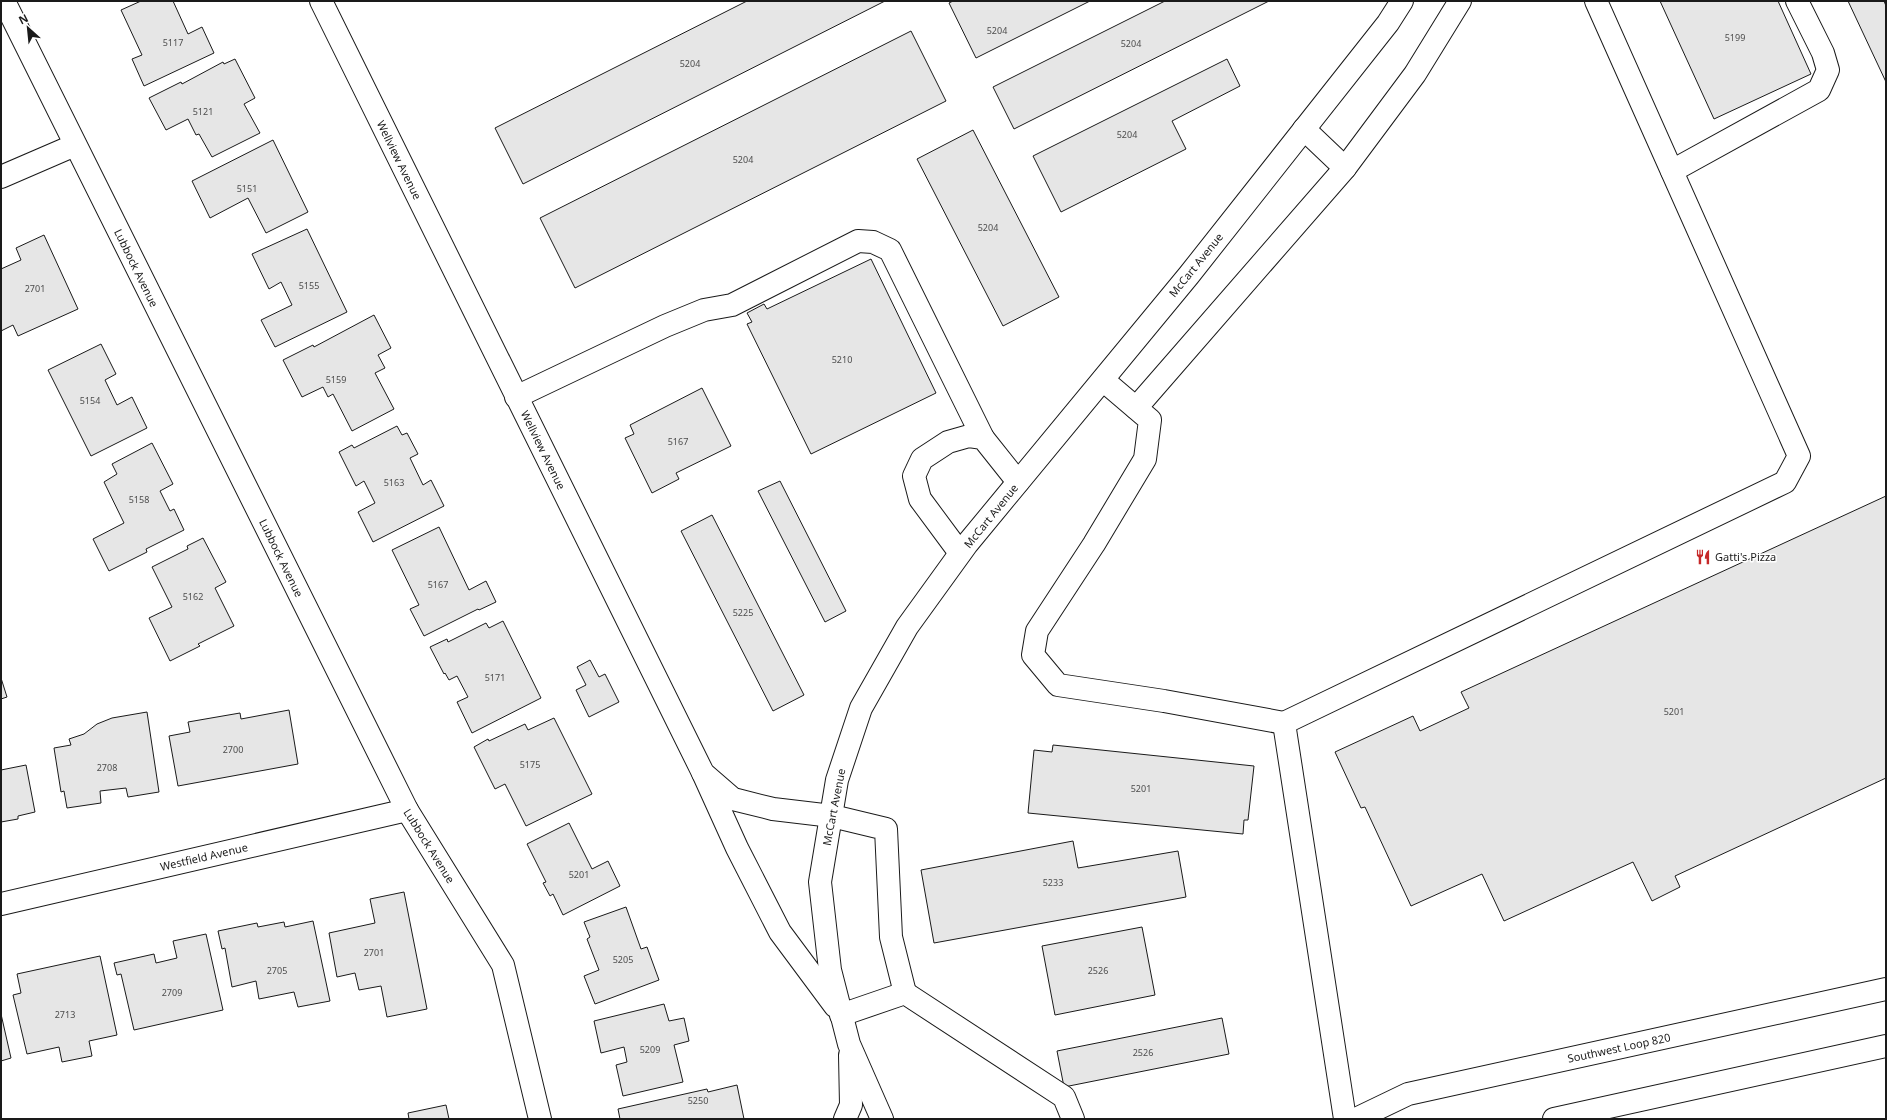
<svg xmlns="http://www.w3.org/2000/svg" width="1887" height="1120" font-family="'Noto Sans',sans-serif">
<rect width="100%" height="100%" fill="#fff"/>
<!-- building -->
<g fill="#e6e6e6" stroke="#1a1a1a">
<polygon points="141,1 173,1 188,34 202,27 214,53 144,86 132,59 142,55 121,10"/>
<polygon points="747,1 885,1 523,184 495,128"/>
<polygon points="953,1 1090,1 976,58 949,3"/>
<polygon points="1165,1 1269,1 1014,129 993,87"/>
<polygon points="1660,1 1778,1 1811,74 1714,119"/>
<polygon points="1848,1 1884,1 1886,6 1886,82"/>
<polygon points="911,31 946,101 575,288 540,218"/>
<polygon points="235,59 255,98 244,104 260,133 212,157 199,134 196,135 188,119 166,130 149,98 181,82 182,84 223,62 224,64"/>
<polygon points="1227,59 1240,86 1172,121 1186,149 1061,212 1033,156"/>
<polygon points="973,130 1059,297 1003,326 917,159"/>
<polygon points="273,140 308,212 266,233 248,198 210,218 192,181"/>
<polygon points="307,229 347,312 275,347 261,320 292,305 281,282 269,289 252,254"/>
<polygon points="44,235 78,309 18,336 13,325 1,331 1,269 21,260 16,248"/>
<polygon points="871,259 936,393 811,454 747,324 752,322 747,313 764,304 767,309"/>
<polygon points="374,315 391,348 378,355 385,368 375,373 394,409 352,431 333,394 328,397 323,387 302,397 283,360 313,345 314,347"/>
<polygon points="101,344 116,374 105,380 117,405 132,397 147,428 91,456 48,370"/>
<polygon points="702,388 731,446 676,473 679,479 652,493 625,438 634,434 630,425"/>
<polygon points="397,426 402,435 407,433 418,454 410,458 423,485 431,480 444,506 373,542 358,512 375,503 364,481 356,486 339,452 352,445 354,448"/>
<polygon points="152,443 173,484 160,491 170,511 174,509 184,530 146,549 147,552 109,571 93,539 124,523 104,482 117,474 112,464"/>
<polygon points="780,481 846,611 825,622 758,491"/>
<polygon points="1886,496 1886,778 1675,876 1680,887 1652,901 1633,862 1504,921 1482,874 1411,906 1365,807 1361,808 1335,752 1413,716 1420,731 1469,708 1461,692"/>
<polygon points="712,515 804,695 773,711 681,531"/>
<polygon points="439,527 469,590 486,581 496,602 479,610 478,609 424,636 410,609 419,605 392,550"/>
<polygon points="203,538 226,582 215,588 234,626 198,644 200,646 170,661 149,618 172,607 152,567 188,549 187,546"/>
<polygon points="503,621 541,698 472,733 457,702 468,697 457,676 449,680 445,673 444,674 430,647 447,639 448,642 486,623 489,628"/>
<polygon points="590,660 599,677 605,674 619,702 589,717 576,690 586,685 577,667"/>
<polygon points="1,678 7,697 1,699"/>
<polygon points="289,710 298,764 178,786 169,736 190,732 188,722 240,713 241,719"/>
<polygon points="147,712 159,792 128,797 126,788 100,791 101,803 67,808 64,791 61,792 54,748 71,745 69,739 84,734 97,724 112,718"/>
<polygon points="554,718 592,794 526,826 505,784 495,789 474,747 488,739 489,741 525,724 528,730"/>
<polygon points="1053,745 1254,766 1248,820 1244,820 1243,834 1028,813 1034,750 1052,752"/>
<polygon points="26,765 35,812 18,816 18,819 1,822 1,770"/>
<polygon points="569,823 592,869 608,861 620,886 563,915 553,894 550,896 543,883 546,882 527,844"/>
<polygon points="1073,841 1078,868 1178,851 1186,897 934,943 921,870"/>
<polygon points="404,892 427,1009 387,1017 381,986 359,990 355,973 337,977 329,933 375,923 370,899"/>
<polygon points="626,907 641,949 647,947 659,980 595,1004 584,976 599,970 587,939 590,937 584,922"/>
<polygon points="313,921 330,1001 298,1007 294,992 259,999 256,981 232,987 225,948 222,949 218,931 257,923 258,927 284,922 285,927"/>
<polygon points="1142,927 1155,995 1055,1015 1042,946"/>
<polygon points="206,934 223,1010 134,1030 121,974 117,975 114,963 154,954 156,963 177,958 173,941"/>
<polygon points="100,956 117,1035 89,1041 92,1056 62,1062 59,1047 27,1054 13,995 21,993 17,974"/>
<polygon points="664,1004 669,1021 684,1018 689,1041 674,1045 683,1082 623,1096 616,1065 627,1062 624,1047 601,1053 594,1021"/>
<polygon points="1,1014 11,1058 1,1061"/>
<polygon points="1222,1018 1229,1054 1064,1087 1057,1051"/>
<polygon points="737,1085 744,1119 620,1119 618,1109 707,1089 708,1092"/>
<polygon points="446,1105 449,1119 409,1119 408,1113"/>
</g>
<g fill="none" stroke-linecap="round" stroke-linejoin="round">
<defs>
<g id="minor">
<polyline points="4,1 407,810 503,965 540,1119"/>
<polyline points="321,1 703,773 733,799 773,809 832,816 886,829 891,937 905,993"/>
<polyline points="1304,129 1345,168"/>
<polyline points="1672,171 1819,90 1828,70 1823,53 1797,1"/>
<polyline points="1,177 75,145"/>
<polyline points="1103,380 1150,420 1145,459 1094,544 1037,631 1033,655 1058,685 1164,701 1284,723"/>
<polyline points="516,397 665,326 704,310 732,305 858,241 873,242 890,250 983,438"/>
<polyline points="1136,408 1345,168 1415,74 1460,1"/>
<polyline points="960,553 920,499 914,476 922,459 948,442 969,436 983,438 1018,482"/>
<polyline points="1,904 407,810"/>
<polyline points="841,1015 905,993 1064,1097 1073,1119"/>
<polyline points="1345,1119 1284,723 1785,482 1799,456 1596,1"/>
</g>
<g id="major">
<polyline points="703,773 737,848 780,932 835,1006"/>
<polyline points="845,1119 851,1105 850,1055"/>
<polyline points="882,1119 849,1044 830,970 820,882 837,780 861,708 907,627 967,544 1189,275 1388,23 1402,1"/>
<polyline points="1356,1119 1408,1094 1886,989"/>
</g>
<polyline id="highway" points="1554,1119 1886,1046"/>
</defs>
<!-- minor casing -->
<use href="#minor" stroke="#1a1a1a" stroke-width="24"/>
<!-- major casing -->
<use href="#major" stroke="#1a1a1a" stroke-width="24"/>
<!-- highway casing -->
<use href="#highway" stroke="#1a1a1a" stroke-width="24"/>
<!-- minor -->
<use href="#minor" stroke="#fff" stroke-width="22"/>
<!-- major -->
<use href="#major" stroke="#fff" stroke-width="22"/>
<!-- highway -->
<use href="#highway" stroke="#fff" stroke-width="22"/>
</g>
<!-- icons -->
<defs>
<symbol id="restaurant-bare" viewBox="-9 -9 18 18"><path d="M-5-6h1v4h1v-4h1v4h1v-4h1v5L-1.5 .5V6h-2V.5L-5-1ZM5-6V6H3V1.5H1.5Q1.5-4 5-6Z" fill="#c62828" stroke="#fff" stroke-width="2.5" paint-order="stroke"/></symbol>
</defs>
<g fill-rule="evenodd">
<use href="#restaurant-bare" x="1692" y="546" width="22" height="22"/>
</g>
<g text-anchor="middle" stroke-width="3" stroke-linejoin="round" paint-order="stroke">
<!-- number labels -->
<g font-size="9" fill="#4d4d4d">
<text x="997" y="34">5204</text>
<text x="1735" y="41">5199</text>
<text x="173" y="46">5117</text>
<text x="1131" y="47">5204</text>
<text x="690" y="67">5204</text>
<text x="203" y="115">5121</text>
<text x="1127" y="138">5204</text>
<text x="743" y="163">5204</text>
<text x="247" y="192">5151</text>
<text x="988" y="231">5204</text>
<text x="309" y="289">5155</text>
<text x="35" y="292">2701</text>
<text x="842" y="363">5210</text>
<text x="336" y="383">5159</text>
<text x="90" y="404">5154</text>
<text x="678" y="445">5167</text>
<text x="394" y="486">5163</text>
<text x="139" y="503">5158</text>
<text x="438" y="588">5167</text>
<text x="193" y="600">5162</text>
<text x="743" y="616">5225</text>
<text x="495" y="681">5171</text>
<text x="1674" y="715">5201</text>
<text x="233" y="753">2700</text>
<text x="530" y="768">5175</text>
<text x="107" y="771">2708</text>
<text x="1141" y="792">5201</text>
<text x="579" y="878">5201</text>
<text x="1053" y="886">5233</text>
<text x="374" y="956">2701</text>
<text x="623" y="963">5205</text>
<text x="277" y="974">2705</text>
<text x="1098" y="974">2526</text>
<text x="172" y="996">2709</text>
<text x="65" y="1018">2713</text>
<text x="650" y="1053">5209</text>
<text x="1143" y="1056">2526</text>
<text x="698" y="1104">5250</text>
</g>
<!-- street labels -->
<g font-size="11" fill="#1a1a1a" stroke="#fff">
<text transform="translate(399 160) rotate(64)" y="4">Wellview Avenue</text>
<text transform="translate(1196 265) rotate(-51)" y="4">McCart Avenue</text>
<text transform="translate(136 268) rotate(64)" y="4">Lubbock Avenue</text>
<text transform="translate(543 450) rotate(64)" y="4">Wellview Avenue</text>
<text transform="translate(991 516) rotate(-51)" y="4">McCart Avenue</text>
<text transform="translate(281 558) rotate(64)" y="4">Lubbock Avenue</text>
<text transform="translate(834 807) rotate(-79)" y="4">McCart Avenue</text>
<text transform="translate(429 846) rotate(58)" y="4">Lubbock Avenue</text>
<text transform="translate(204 857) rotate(-13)" y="4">Westfield Avenue</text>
<text transform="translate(1619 1048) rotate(-12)" y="4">Southwest Loop 820</text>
</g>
<!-- poi labels -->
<g font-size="11" fill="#1a1a1a" stroke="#fff" text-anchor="start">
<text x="1715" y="561">Gatti's Pizza</text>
</g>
</g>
<!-- border -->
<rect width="1887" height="1120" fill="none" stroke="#1a1a1a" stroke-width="4"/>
<!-- north arrow -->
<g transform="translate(28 28) rotate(333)" stroke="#ffffff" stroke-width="3" paint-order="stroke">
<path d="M0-3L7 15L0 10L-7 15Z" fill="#1a1a1a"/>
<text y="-6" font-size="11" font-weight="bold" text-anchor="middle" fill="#1a1a1a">N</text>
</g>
</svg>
